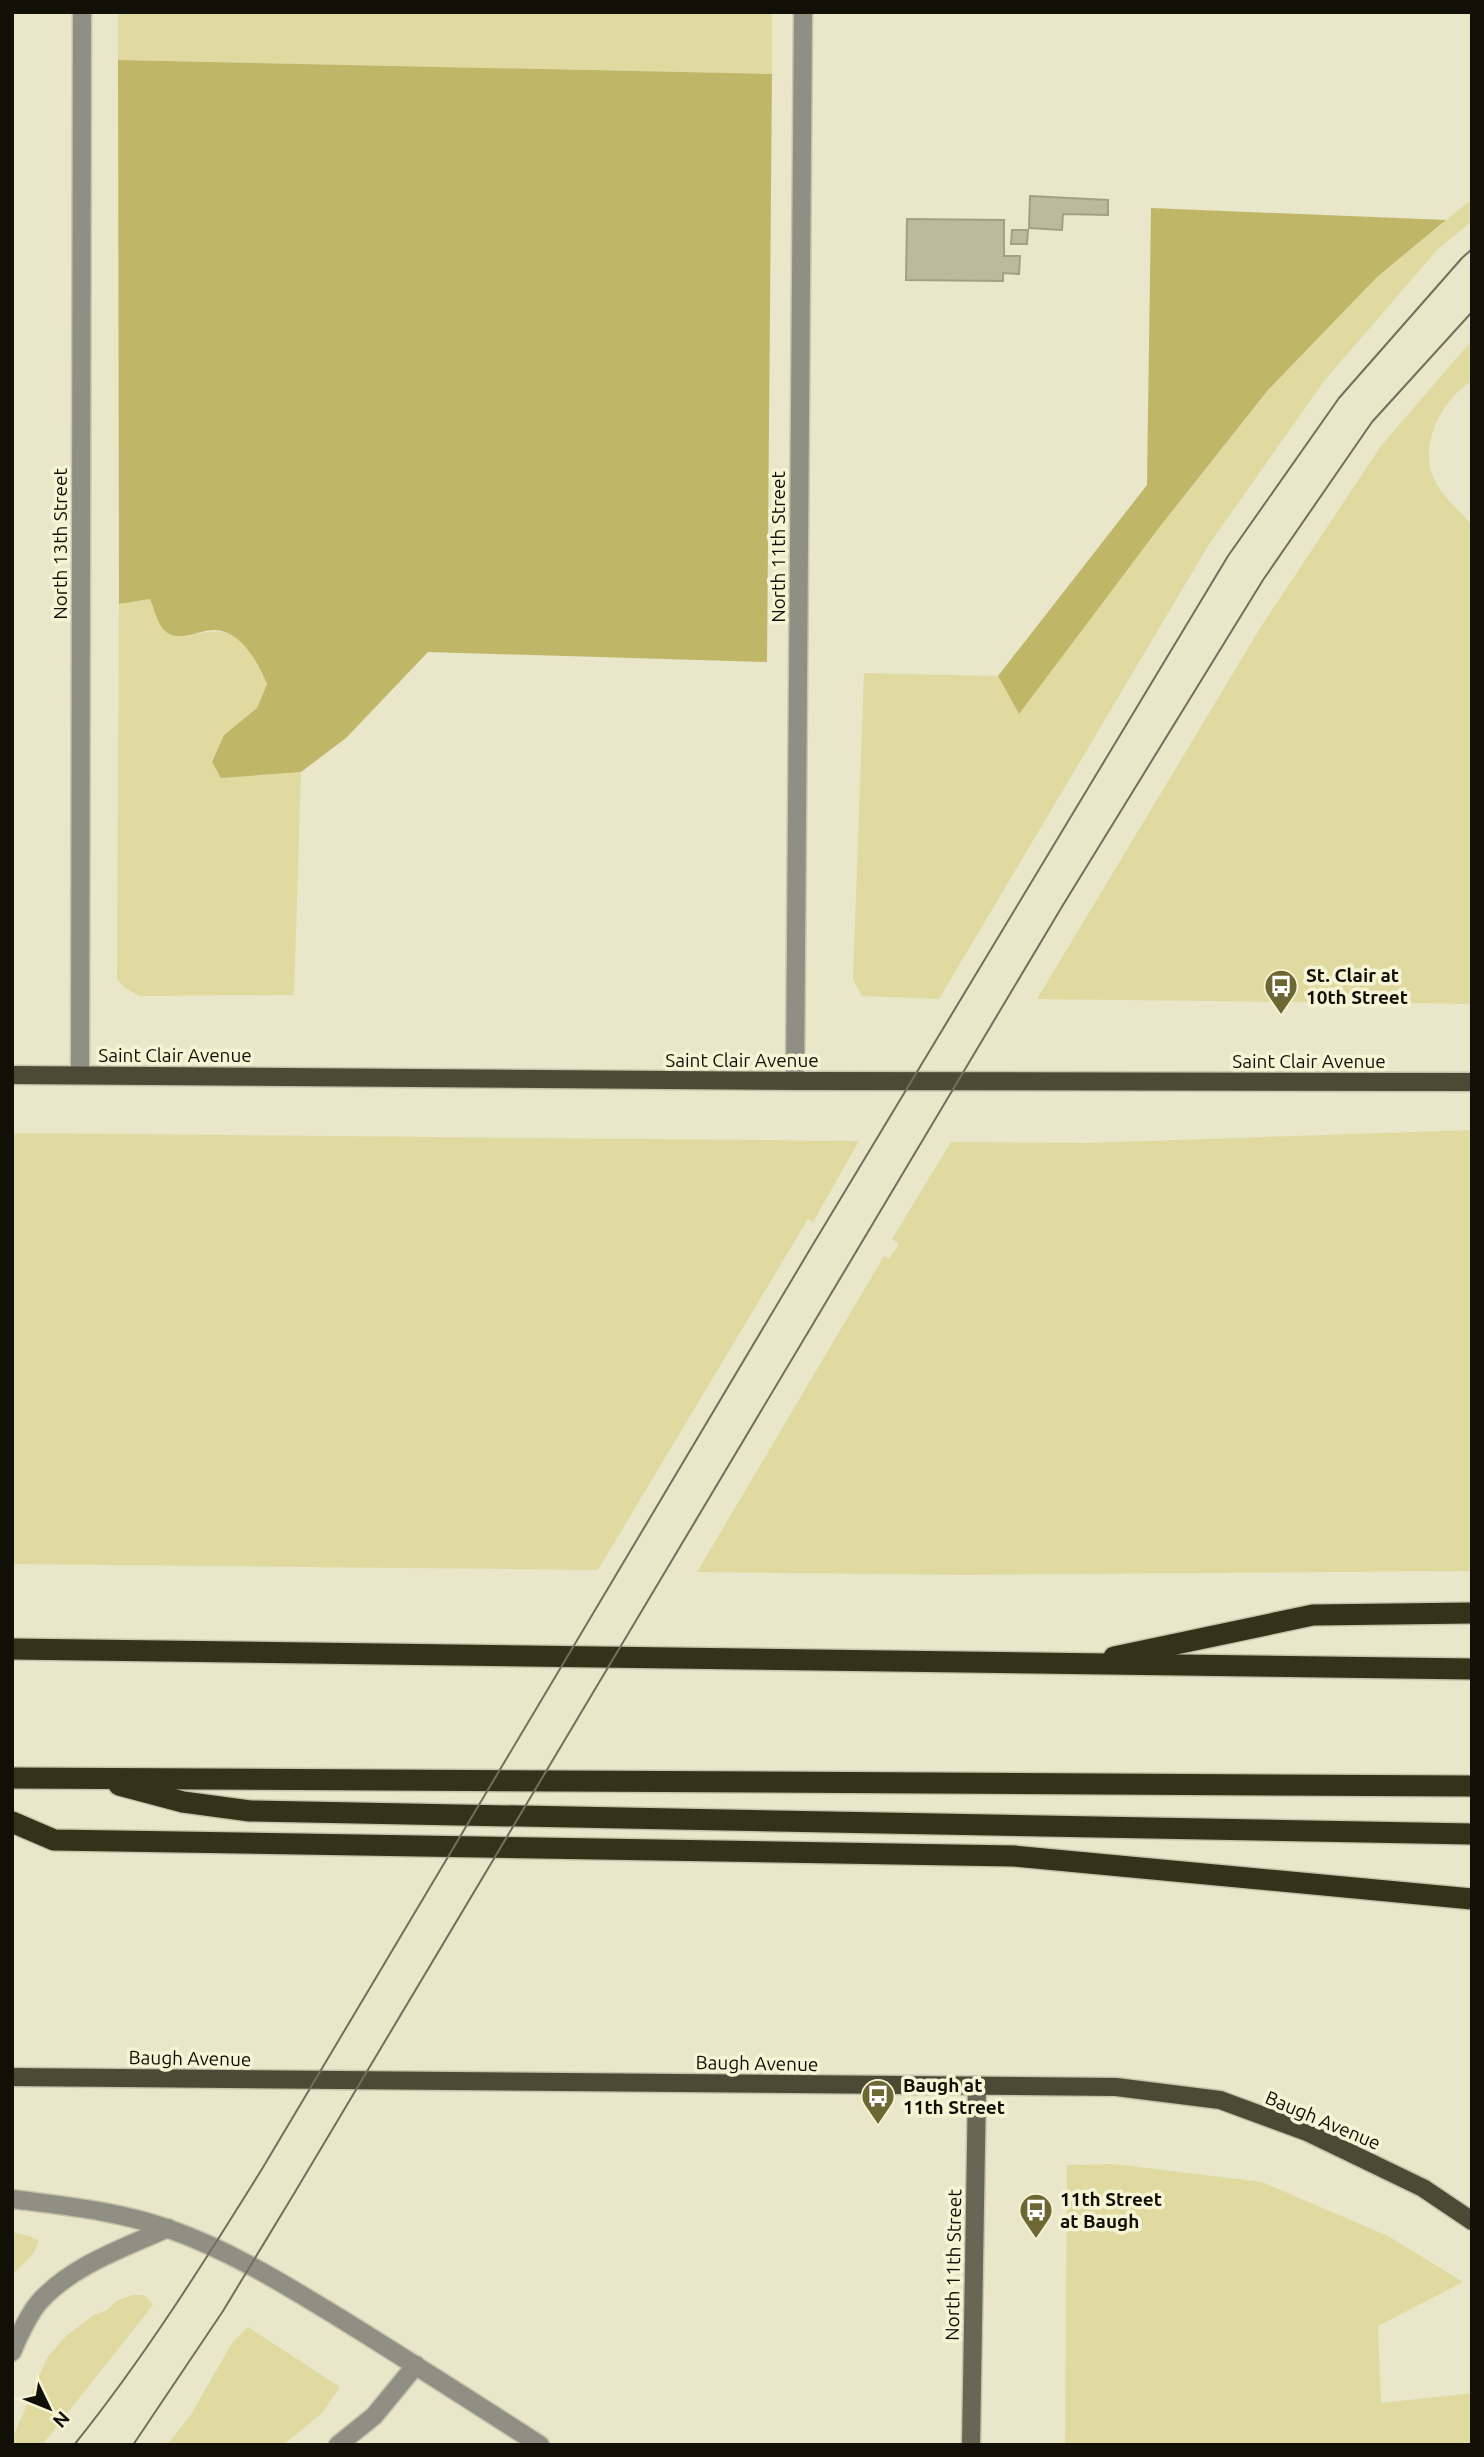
<svg xmlns="http://www.w3.org/2000/svg" width="1484" height="2457" font-family="Ubuntu,sans-serif">
<rect width="100%" height="100%" fill="#e9e6c9"/>
<!-- green -->
<g fill="#e0daa1">
<polygon points="118,12 772,12 772,74 118,60"/>
<polygon points="1472,199 1472,221 1438,249 1324,381 1208,546 939,999 862,996 853,979 864,673 998,676 1018,713 1158,529 1268,390 1377,277"/>
<path d="M1472 340V381C1442 399 1418 445 1434 479 1442 496 1459 511 1472 525V1004L1037 999 1262 625 1381 446Z"/>
<path d="M150 599C154 608 157 623 164 630 181 647 210 620 237 638 250 647 260 670 267 684L257 708 224 735 249 776 301 772 294 995 139 996 124 987 117 979 119 604Z"/>
<polygon points="1472,1130 1472,1571 965,1575 697,1572 884,1256 889,1259 899,1244 892,1239 951,1142 1085,1143"/>
<polygon points="12,1133 859,1141 813,1222 808,1219 598,1570 12,1564"/>
<polygon points="1114,2164 1262,2182 1388,2236 1463,2282 1378,2326 1381,2403 1472,2393 1472,2445 1065,2445 1067,2165"/>
<polygon points="12,2232 29,2236 39,2241 33,2254 12,2275"/>
<polygon points="132,2295 144,2295 153,2305 42,2445 12,2445 12,2439 47,2358 66,2336 94,2315 107,2310 118,2300"/>
<polygon points="248,2327 340,2387 322,2413 283,2445 167,2445 190,2416 232,2343"/>
</g>
<!-- forest -->
<g fill="#c0b668">
<path d="M118 60 772 74 767 662 428 652 346 738 301 772 221 778 212 762 224 735 257 708 267 684C258 664 245 637 222 631 203 625 180 646 164 630 157 623 154 608 150 599L119 604Z"/>
<polygon points="1151,208 1446,220 1377,277 1268,390 1158,529 1019,714 998,676 1147,485"/>
</g>
<!-- building -->
<g fill="#bcb99d" stroke="#a29f84" stroke-width="2">
<polygon points="1030,196 1108,200 1108,215 1063,214 1062,230 1029,228"/>
<polygon points="907,219 1004,220 1004,256 1020,256 1019,274 1003,273 1003,281 906,280"/>
<polygon points="1012,230 1028,230 1027,244 1011,244"/>
</g>
<g fill="none" stroke-linecap="round" stroke-linejoin="round">
<defs>
<g id="lane">
<path d="M12 2199C65 2206 118 2211 169 2229 229 2250 284 2284 338 2317 406 2359 473 2402 540 2445"/>
<path d="M12 2352C18 2337 31 2310 41 2300 75 2264 124 2248 168 2228"/>
</g>
<g id="street">
<polyline points="80,1075 82,12"/>
<polyline points="795,1081 803,12"/>
<polyline points="338,2445 374,2416 416,2365"/>
</g>
<polyline id="secondary" points="971,2445 977,2086"/>
<g id="primary">
<polyline points="12,1075 795,1081 1472,1082"/>
<polyline points="12,2077 1116,2087 1220,2100 1307,2132 1423,2188 1472,2221"/>
</g>
<g id="highway">
<polyline points="12,1649 1472,1669"/>
<polyline points="1114,1657 1313,1615 1472,1613"/>
<polyline points="12,1778 1472,1786"/>
<polyline points="119,1785 183,1802 250,1811 1472,1834"/>
<polyline points="12,1822 54,1840 1014,1856 1472,1899"/>
</g>
</defs>
<!-- lane casing -->
<use href="#lane" stroke="#c6c4aa" stroke-width="21"/>
<!-- street casing -->
<use href="#street" stroke="#c6c4aa" stroke-width="21"/>
<!-- secondary casing -->
<use href="#secondary" stroke="#c6c4aa" stroke-width="21"/>
<!-- primary casing -->
<use href="#primary" stroke="#c6c4aa" stroke-width="21"/>
<!-- highway casing -->
<use href="#highway" stroke="#c6c4aa" stroke-width="24"/>
<!-- lane -->
<use href="#lane" stroke="#908f83" stroke-width="18"/>
<!-- street -->
<use href="#street" stroke="#908f83" stroke-width="18"/>
<!-- secondary -->
<use href="#secondary" stroke="#686655" stroke-width="18"/>
<!-- primary -->
<use href="#primary" stroke="#4c4a35" stroke-width="18"/>
<!-- highway -->
<use href="#highway" stroke="#35321a" stroke-width="21"/>
<!-- tram -->
<g stroke="#716f5d" stroke-width="2">
<path d="M74 2445C144 2358 203 2264 262 2169L812 1246 1228 556 1339 398 1462 258 1472 249"/>
<polyline points="133,2445 223,2311 295,2192 1063,905 1263,580 1372,422 1472,312"/>
</g>
</g>
<!-- icons -->
<defs>
<symbol id="bus-pin" viewBox="-11 -11 22 30"><path d="M0 17L-7.5 6A9.5 9.5 0 1 1 7.5 6Z" fill="#6d6733" stroke="#f7f4d6"/><path d="M-5-6H5V4H4V6H2V4H-2V6H-4V4H-5ZM-3.5-4V0h7V-4ZM-3.5 1.2v1.5H-2V1.2ZM2 1.2v1.5H3.5V1.2Z" fill="#fff"/></symbol>
</defs>
<g fill-rule="evenodd">
<use href="#bus-pin" x="1262" y="967" width="38" height="52"/>
<use href="#bus-pin" x="859" y="2077" width="38" height="52"/>
<use href="#bus-pin" x="1017" y="2191" width="38" height="52"/>
</g>
<g text-anchor="middle" stroke-width="7" stroke-linejoin="round" paint-order="stroke">
<!-- street labels -->
<g font-size="19" fill="#111006" stroke="#f7f4d6">
<text transform="translate(60 544) rotate(-90)" y="7">North 13th Street</text>
<text transform="translate(778 547) rotate(-90)" y="7">North 11th Street</text>
<text x="175" y="1062">Saint Clair Avenue</text>
<text x="742" y="1067">Saint Clair Avenue</text>
<text x="1309" y="1068">Saint Clair Avenue</text>
<text transform="translate(190 2058) rotate(1)" y="7">Baugh Avenue</text>
<text transform="translate(757 2063) rotate(1)" y="7">Baugh Avenue</text>
<text transform="translate(1323 2120) rotate(23)" y="7">Baugh Avenue</text>
<text transform="translate(953 2265) rotate(-89)" y="7">North 11th Street</text>
</g>
<!-- poi labels -->
<g font-size="19" font-weight="bold" fill="#111006" stroke="#f7f4d6" text-anchor="start">
<text x="1306" y="982">St. Clair at<tspan x="1306" dy="22">10th Street</tspan></text>
<text x="903" y="2092">Baugh at<tspan x="903" dy="22">11th Street</tspan></text>
<text x="1060" y="2206">11th Street<tspan x="1060" dy="22">at Baugh</tspan></text>
</g>
</g>
<!-- border -->
<rect width="1484" height="2457" fill="none" stroke="#111006" stroke-width="28"/>
<!-- north arrow -->
<g transform="translate(49 2408) rotate(133)" stroke="#f7f4d6" stroke-width="5" paint-order="stroke">
<path d="M0-5L12 26L0 18L-12 26Z" fill="#111006"/>
<text y="-10" font-size="19" font-weight="bold" text-anchor="middle" fill="#111006">N</text>
</g>
</svg>
